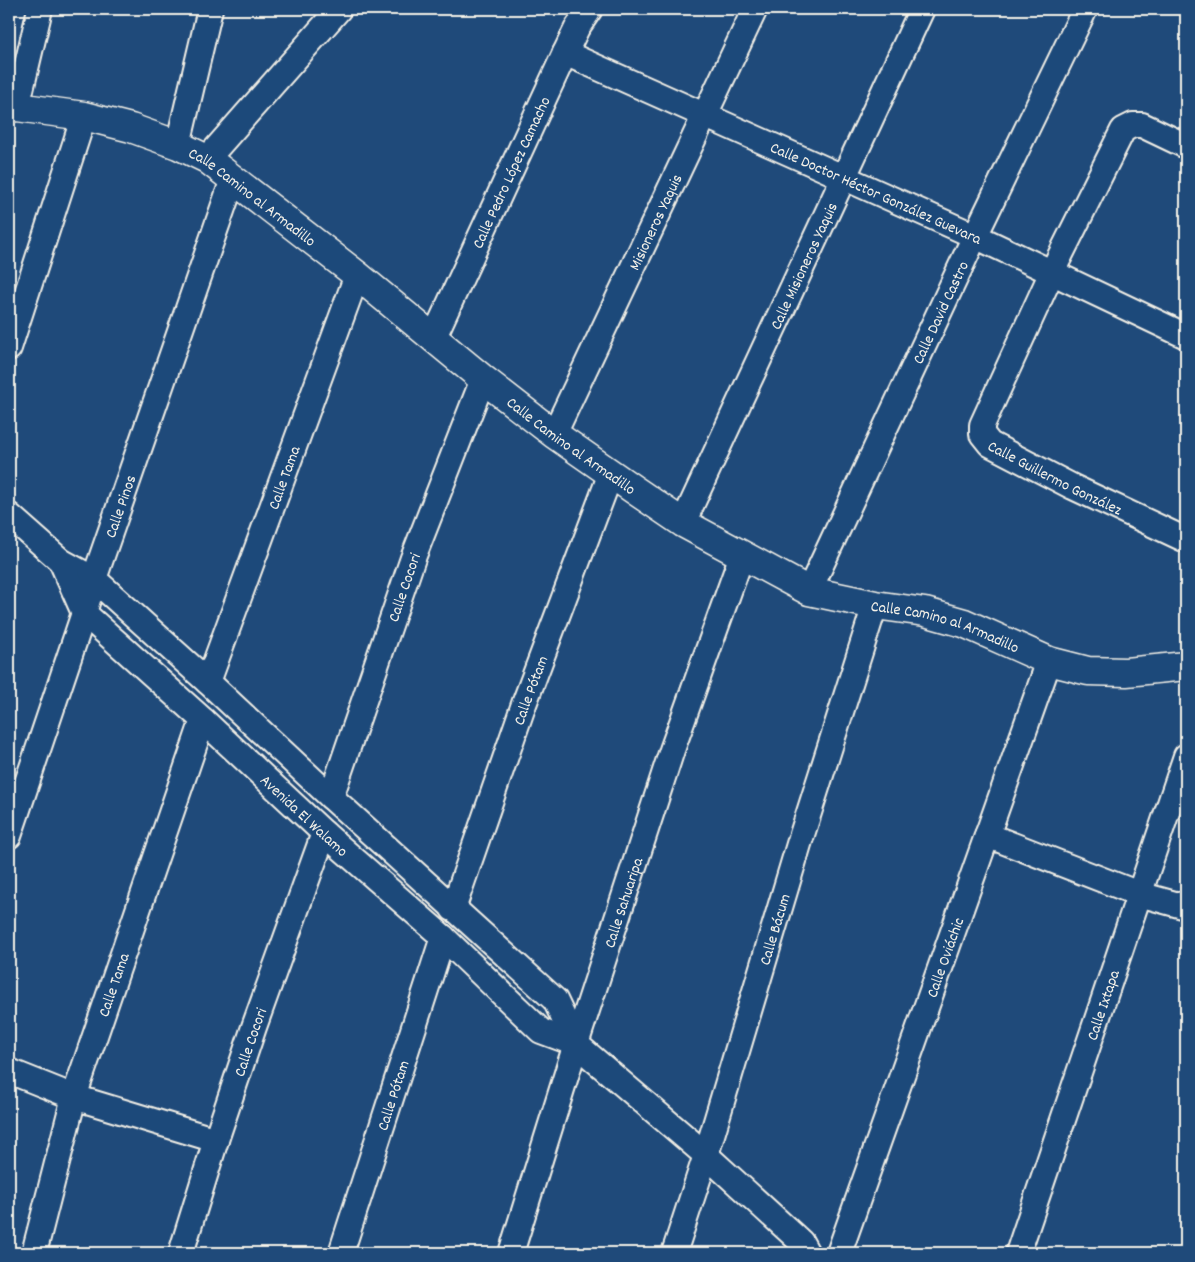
<svg xmlns="http://www.w3.org/2000/svg" width="1195" height="1262" font-family="Dekko,sans-serif">
<rect width="100%" height="100%" fill="#1f4a7a"/>
<filter id="ink" filterUnits="userSpaceOnUse"><feTurbulence type="fractalNoise" baseFrequency=".02" numOctaves="2"/><feDisplacementMap in="SourceGraphic" scale="10" xChannelSelector="R" yChannelSelector="G"/><feConvolveMatrix kernelMatrix="1 2 1 2 8 2 1 2 1" color-interpolation-filters="sRGB"/></filter>
<g filter="url(#ink)">
<g fill="none" stroke-linecap="round" stroke-linejoin="round">
<defs>
<g id="street">
<path id="s1" d="M565 53 975 236 1186 336"/>
<polyline points="17,107 40,9"/>
<polyline points="178,145 210,9"/>
<path id="s2" d="M1186 146 1142 125H1133L1123 130 1052 272 982 425V434L990 444 1073 487 1186 540"/>
<polyline points="207,159 339,9"/>
<path id="s3" d="M433 339 565 53 577 28 590 9"/>
<polyline points="9,348 84,116"/>
<path id="s4" d="M554 434 755 9"/>
<polyline points="9,515 61,561 94,579 208,682 331,797 555,1000 576,1044"/>
<path id="s5" d="M683 523 922 9"/>
<path id="s6" d="M61 561 84 613 203 720 324 833 443 937 541 1031 576 1044 706 1155 801 1242 807 1253"/>
<path id="s7" d="M809 591 975 236 1085 9"/>
<path id="s8" d="M208 682 357 275"/>
<path id="s9" d="M331 797 413 558 483 379"/>
<polyline points="987,835 1139,894 1186,907"/>
<path id="s10" d="M9 836 84 613 94 579 233 179"/>
<path id="s11" d="M453 909 524 704 611 473"/>
<polyline points="9,1071 74,1097 216,1140"/>
<path id="s12" d="M34 1253 74 1097 203 720"/>
<path id="s13" d="M181 1253 216 1140 254 1027 324 833"/>
<path id="s14" d="M341 1253 443 937"/>
<path id="s15" d="M511 1253 576 1044 672 750 742 555"/>
<path id="s16" d="M674 1253 706 1155 799 844 875 605"/>
<path id="s17" d="M839 1253 1049 661"/>
<path id="s18" d="M1018 1253 1186 756"/>
</g>
<g id="secondary">
<path id="s19" d="M9 108 17 107 84 116 131 128 178 145 207 159 357 275 483 379 554 434 633 489 683 523 809 591 875 605 925 612 964 623 1049 661 1088 671 1126 672 1186 666"/>
</g>
</defs>
<!-- street casing -->
<use href="#street" stroke="#f4f1e8" stroke-width="28"/>
<!-- secondary casing -->
<use href="#secondary" stroke="#f4f1e8" stroke-width="31"/>
<!-- street -->
<use href="#street" stroke="#1f4a7a" stroke-width="24"/>
<!-- secondary -->
<use href="#secondary" stroke="#1f4a7a" stroke-width="28"/>
</g>
</g>
<g text-anchor="middle" stroke-width="4.5" stroke-linejoin="round" paint-order="stroke">
<!-- street labels -->
<g font-size="16" fill="#f4f1e8" stroke="#1f4a7a">
<text dy="6" stroke="none"><textPath href="#s3" startOffset="184">Calle Pedro López Camacho</textPath></text>
<text dy="6" stroke="none"><textPath href="#s1" startOffset="341">Calle Doctor Héctor González Guevara</textPath></text>
<text dy="6" stroke="none"><textPath href="#s19" startOffset="265">Calle Camino al Armadillo</textPath></text>
<text dy="6" stroke="none"><textPath href="#s4" startOffset="235">Misioneros Yaquis</textPath></text>
<text dy="6" stroke="none"><textPath href="#s5" startOffset="284">Calle Misioneros Yaquis</textPath></text>
<text dy="6" stroke="none"><textPath href="#s7" startOffset="308">Calle David Castro</textPath></text>
<text dy="6" stroke="none"><textPath href="#s19" startOffset="670">Calle Camino al Armadillo</textPath></text>
<text dy="6" stroke="none"><textPath href="#s2" startOffset="491">Calle Guillermo González</textPath></text>
<text dy="6" stroke="none"><textPath href="#s8" startOffset="218">Calle Tama</textPath></text>
<text dy="6" stroke="none"><textPath href="#s10" startOffset="348">Calle Pinos</textPath></text>
<text dy="6" stroke="none"><textPath href="#s9" startOffset="222">Calle Cocori</textPath></text>
<text dy="6" stroke="none"><textPath href="#s19" startOffset="1090">Calle Camino al Armadillo</textPath></text>
<text dy="6" stroke="none"><textPath href="#s11" startOffset="232">Calle Pótam</textPath></text>
<text dy="6" stroke="none"><textPath href="#s6" startOffset="356">Avenida El Walamo</textPath></text>
<text dy="6" stroke="none"><textPath href="#s15" startOffset="368">Calle Sahuaripa</textPath></text>
<text dy="6" stroke="none"><textPath href="#s16" startOffset="339">Calle Bácum</textPath></text>
<text dy="6" stroke="none"><textPath href="#s17" startOffset="314">Calle Oviáchic</textPath></text>
<text dy="6" stroke="none"><textPath href="#s12" startOffset="280">Calle Tama</textPath></text>
<text dy="6" stroke="none"><textPath href="#s18" startOffset="262">Calle Ixtapa</textPath></text>
<text dy="6" stroke="none"><textPath href="#s13" startOffset="222">Calle Cocori</textPath></text>
<text dy="6" stroke="none"><textPath href="#s14" startOffset="166">Calle Pótam</textPath></text>
</g>
</g>
<!-- margin -->
<rect width="1195" height="1262" fill="none" stroke="#1f4a7a" stroke-width="30"/>
<rect x="15" y="15" width="1165" height="1232" fill="none" stroke="#f4f1e8" stroke-width="2" filter="url(#ink)"/>
</svg>
